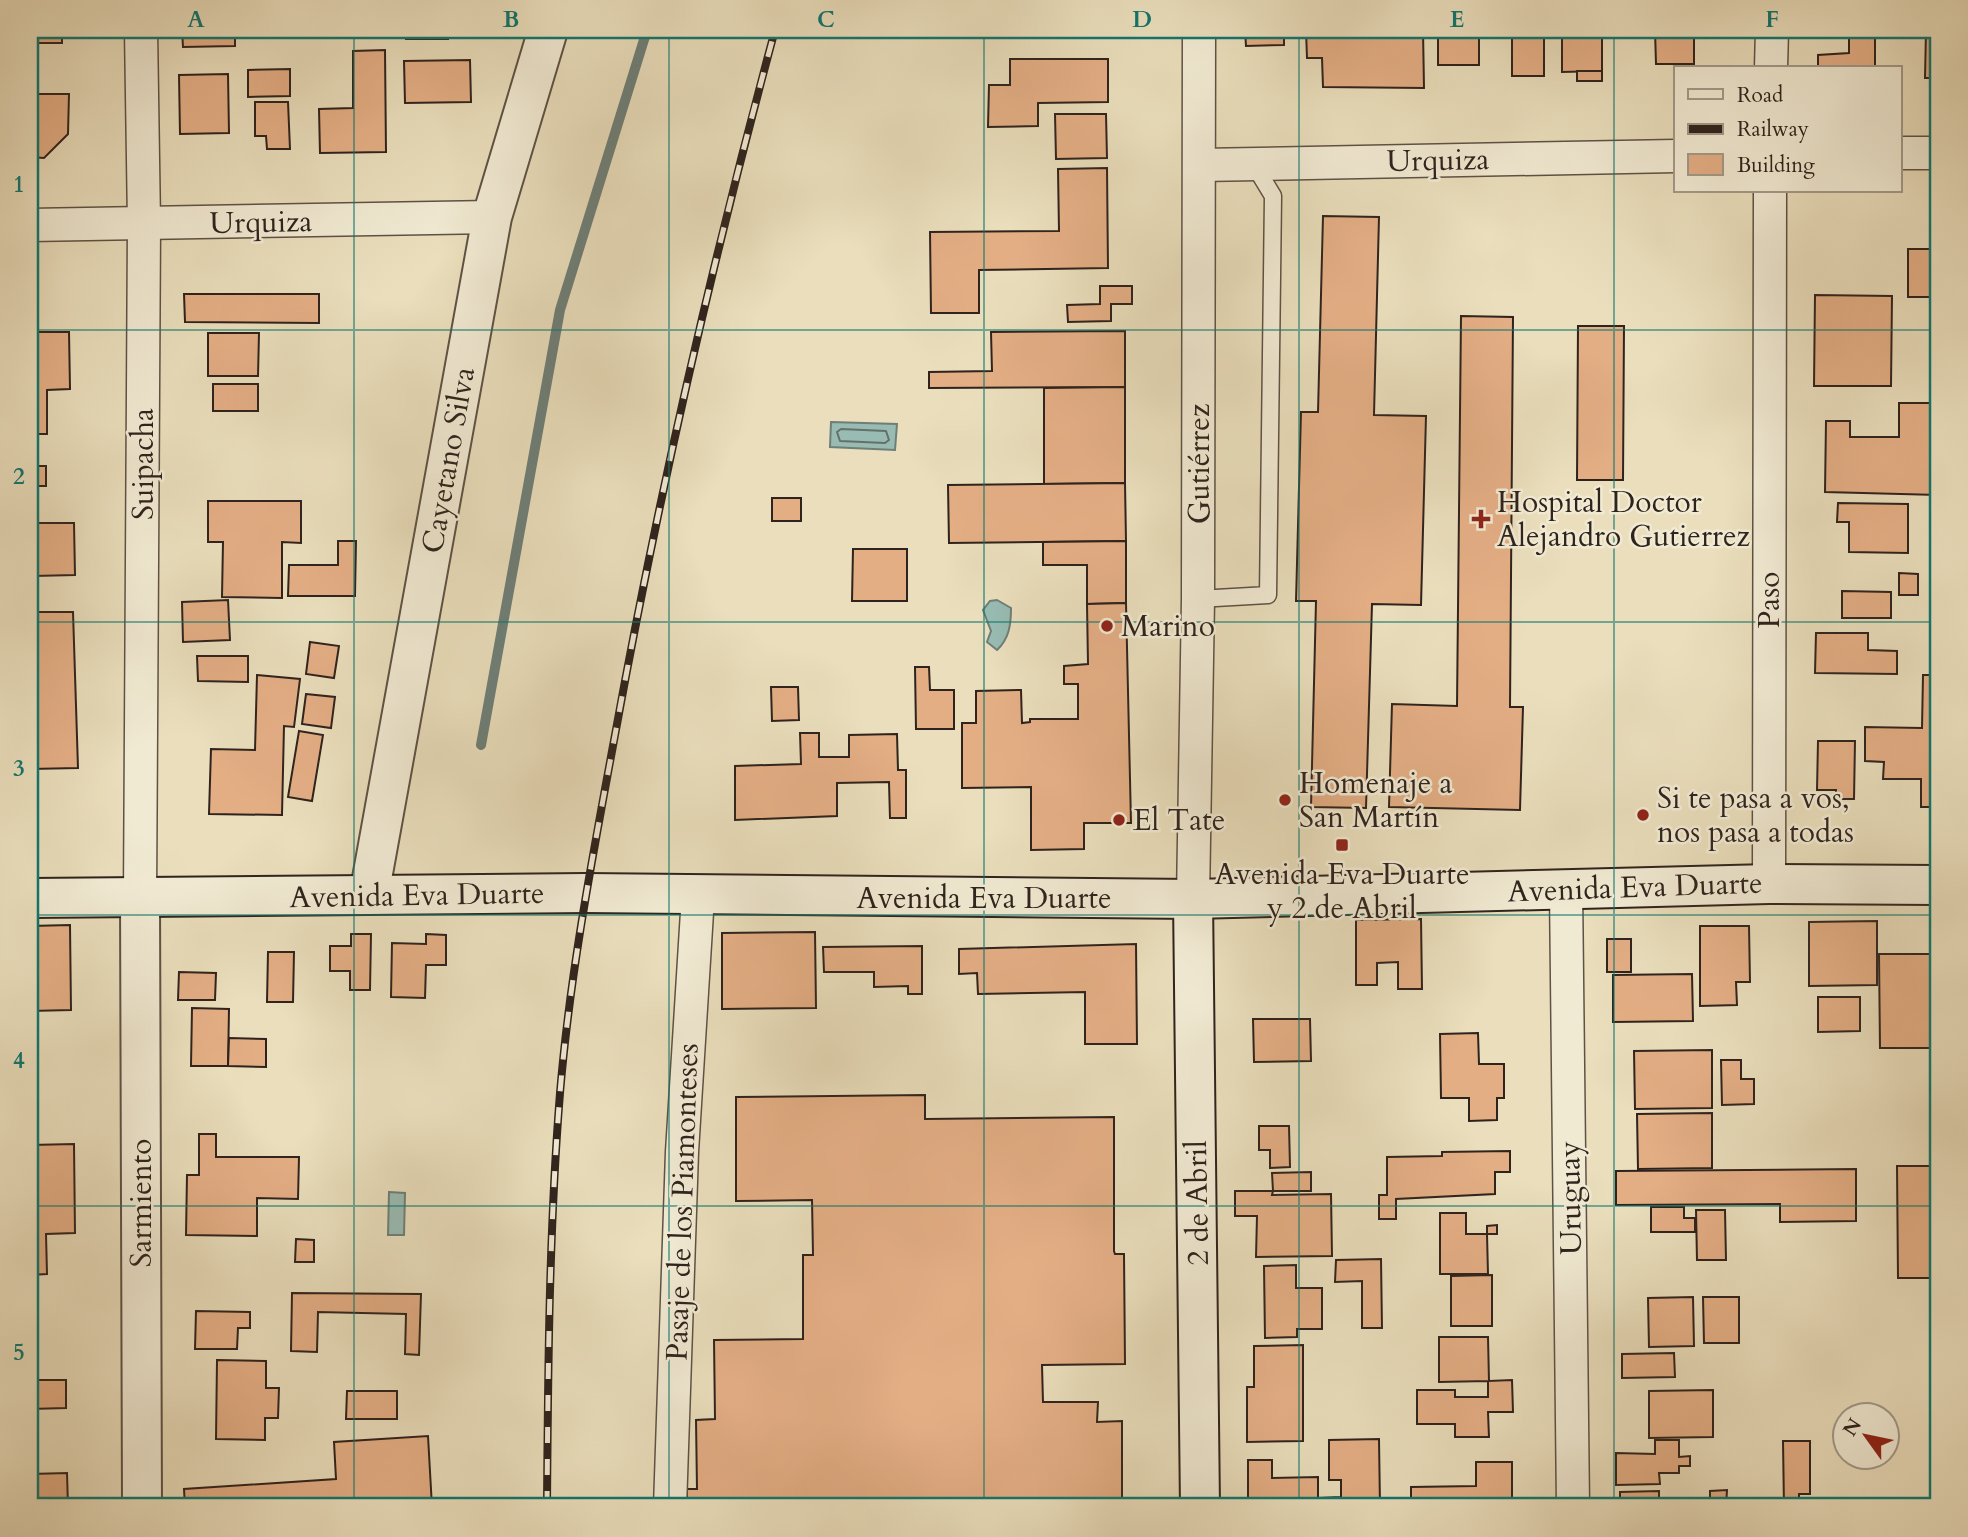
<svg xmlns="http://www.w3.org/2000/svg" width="1968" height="1537" font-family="Cardo,serif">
<rect width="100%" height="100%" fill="#eadebc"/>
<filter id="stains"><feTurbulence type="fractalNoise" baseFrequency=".00286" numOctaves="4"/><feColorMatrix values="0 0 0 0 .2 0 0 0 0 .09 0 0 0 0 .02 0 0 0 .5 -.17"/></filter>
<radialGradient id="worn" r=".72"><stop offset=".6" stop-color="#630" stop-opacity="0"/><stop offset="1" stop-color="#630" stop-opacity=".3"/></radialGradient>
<!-- water -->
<g fill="#98bcb4" stroke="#6e7f78" stroke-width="2">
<polygon points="831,422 897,424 895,450 830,447"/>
<path d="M997 600 1011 608C1011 625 1009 639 997 650L987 642 991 631 983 610 990 601Z"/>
<polygon points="389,1192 405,1193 404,1235 388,1235"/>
</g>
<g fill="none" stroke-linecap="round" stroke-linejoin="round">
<!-- shore -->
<polygon stroke="#647068" stroke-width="2" points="841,429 886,431 889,440 885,443 840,441 837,432"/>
<!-- stream -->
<polyline stroke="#6e7f78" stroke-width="10" points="481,745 560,310 647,30"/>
</g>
<!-- building -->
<g fill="#e4ae85" stroke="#2f231d" stroke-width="2">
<rect x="30" y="30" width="32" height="13"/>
<polygon points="182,30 235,30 235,46 183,47"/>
<rect x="406" y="30" width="42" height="9"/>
<polygon points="1245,30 1284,30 1284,45 1246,46"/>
<polygon points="1306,30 1423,30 1424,88 1323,87 1322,58 1307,58"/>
<rect x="1512" y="30" width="32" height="46"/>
<polygon points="1562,30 1602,30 1602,71 1562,72"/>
<polygon points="1655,30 1694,30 1694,64 1656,64"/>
<polygon points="1849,30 1875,30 1875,68 1818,68 1818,55 1849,53"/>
<polygon points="1926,30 1938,30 1938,78 1925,78"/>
<polygon points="1479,33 1479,65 1438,65 1438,34"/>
<polygon points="385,50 386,152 320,153 319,109 353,108 353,51"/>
<polygon points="1010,59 1108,59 1108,102 1038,103 1038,126 988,127 989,85 1010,85"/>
<polygon points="470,60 471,102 405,103 404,61"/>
<polygon points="290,69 290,96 248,97 248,70"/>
<rect x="1577" y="71" width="25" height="10"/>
<polygon points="228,74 229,133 180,134 179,75"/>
<polygon points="30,94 69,94 68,134 44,158 30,157"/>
<polygon points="255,102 288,102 290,149 267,149 266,136 255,136"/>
<polygon points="1055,114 1106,114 1107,158 1056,159"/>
<polygon points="1107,168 1108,268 979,270 979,313 931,313 930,232 1059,231 1058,169"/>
<polygon points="1323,216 1379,217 1374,415 1426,416 1421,605 1372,604 1366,808 1311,807 1316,601 1296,601 1301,412 1318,412"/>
<rect x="1908" y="249" width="30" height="48"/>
<polygon points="1100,286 1132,286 1132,304 1111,304 1111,321 1068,322 1067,305 1100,304"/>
<polygon points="184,294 319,294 319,323 185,322"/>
<polygon points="1815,295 1892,296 1891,386 1814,386"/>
<polygon points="1461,316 1513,317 1510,707 1523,707 1520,810 1389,807 1392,704 1457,706"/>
<polygon points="1578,326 1624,326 1623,480 1577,480"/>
<polygon points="1125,331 1125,387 929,388 929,372 992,371 991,332"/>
<polygon points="30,332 69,332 70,389 47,390 47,434 30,434"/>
<polygon points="208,333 259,333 258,376 208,376"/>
<rect x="213" y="384" width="45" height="27"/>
<polygon points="1125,387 1125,483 1044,484 1044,388"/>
<polygon points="1899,403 1938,403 1938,495 1825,492 1826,421 1850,421 1850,437 1899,437"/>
<polygon points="30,445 33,445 33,466 46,466 46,486 30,486"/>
<polygon points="1125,483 1126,541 949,543 948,485"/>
<rect x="772" y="498" width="29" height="23"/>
<polygon points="208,501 301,501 301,543 282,542 282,598 222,597 223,542 208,542"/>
<polygon points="1838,503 1908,504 1908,553 1849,552 1849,522 1837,522"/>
<polygon points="32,523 74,523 75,575 33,576"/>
<polygon points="338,541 356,541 355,596 288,596 289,565 338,565"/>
<polygon points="1126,541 1126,603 1087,604 1087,565 1043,565 1043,542"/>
<polygon points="853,549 907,549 907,601 852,601"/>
<polygon points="1899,573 1918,574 1918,595 1899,595"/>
<polygon points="1842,591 1891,592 1891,618 1842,618"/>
<polygon points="228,600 230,640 183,642 182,602"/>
<polygon points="1126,603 1131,823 1084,823 1084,849 1031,850 1031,787 962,788 962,723 976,723 976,691 1021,690 1022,723 1030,722 1030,719 1078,719 1078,684 1064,684 1064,666 1088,664 1087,604"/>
<polygon points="30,612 73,612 78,768 30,769"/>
<polygon points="1816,633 1868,633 1868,650 1897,651 1897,674 1815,673"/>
<polygon points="310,642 339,646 334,678 306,674"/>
<polygon points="197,656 248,656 248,682 198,681"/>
<polygon points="915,667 929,667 930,690 954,690 954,729 916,729"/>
<polygon points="257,675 300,679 294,727 284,726 282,815 209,814 211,749 255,750"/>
<polygon points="1923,675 1938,675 1938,807 1921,807 1921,779 1883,779 1884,762 1865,761 1865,727 1922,728"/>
<polygon points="771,687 798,687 799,720 772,721"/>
<polygon points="306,694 335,697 331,728 302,724"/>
<polygon points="299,731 323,735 312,801 288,797"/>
<polygon points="800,733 819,733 819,757 849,757 849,735 897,734 898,770 906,770 906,818 890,818 889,782 837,783 837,816 735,820 735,766 801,764"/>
<polygon points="1818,741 1855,741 1854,799 1836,799 1836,790 1817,790"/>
<polygon points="1421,919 1422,989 1398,989 1398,962 1377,963 1377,985 1356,985 1356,920"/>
<polygon points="1877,921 1877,985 1809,986 1809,922"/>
<polygon points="70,925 71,1010 30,1011 30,926"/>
<polygon points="1700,926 1749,926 1750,982 1736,982 1737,1005 1700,1006"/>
<polygon points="815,932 816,1008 722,1009 722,933"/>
<polygon points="351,934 371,934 370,990 350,990 350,971 330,971 330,946 351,946"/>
<polygon points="426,934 446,935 446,965 426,965 425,998 391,997 392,943 426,944"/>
<rect x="1607" y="939" width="24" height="33"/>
<polygon points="1136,944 1137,1044 1085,1044 1085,992 978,994 977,973 959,974 959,949"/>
<polygon points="922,946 922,994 908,994 908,986 874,987 874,972 824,972 823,947"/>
<polygon points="268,952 294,952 293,1002 267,1002"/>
<polygon points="1879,954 1938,954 1938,1048 1880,1048"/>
<polygon points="179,972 216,973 215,1000 178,1000"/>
<polygon points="1692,974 1693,1021 1613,1022 1613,975"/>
<polygon points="1818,997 1860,997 1860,1031 1818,1032"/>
<polygon points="192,1008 229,1009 228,1066 191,1066"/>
<polygon points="1253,1019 1310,1019 1311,1061 1254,1062"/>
<polygon points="1478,1033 1479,1064 1504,1064 1504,1098 1497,1098 1497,1120 1469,1121 1469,1098 1441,1098 1440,1034"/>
<polygon points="229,1038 266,1039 266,1067 228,1066"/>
<polygon points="1712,1050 1712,1108 1635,1109 1634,1051"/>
<polygon points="1721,1060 1741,1060 1741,1079 1754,1079 1754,1104 1722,1105"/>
<polygon points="925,1095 925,1119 1114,1117 1114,1251 1115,1254 1124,1254 1125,1364 1042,1365 1043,1402 1098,1402 1097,1422 1122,1421 1122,1499 968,1501 968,1507 687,1507 687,1489 697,1489 696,1420 715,1419 714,1340 803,1339 803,1255 813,1255 812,1200 736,1201 736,1097"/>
<polygon points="1712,1113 1712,1168 1638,1169 1637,1114"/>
<polygon points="1259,1126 1289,1126 1290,1167 1270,1168 1270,1150 1259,1150"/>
<polygon points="199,1134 216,1134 216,1157 299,1157 298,1199 257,1198 257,1236 186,1235 187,1175 199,1175"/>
<polygon points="74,1144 75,1233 46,1234 47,1274 30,1275 30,1145"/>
<polygon points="1510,1151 1510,1172 1495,1172 1495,1194 1396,1199 1396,1219 1379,1219 1379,1195 1387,1195 1387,1157 1442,1156 1442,1152"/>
<polygon points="1897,1166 1938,1166 1938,1250 1932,1250 1933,1278 1898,1278"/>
<polygon points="1856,1169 1856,1221 1780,1222 1780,1204 1616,1205 1616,1171"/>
<polygon points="1311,1172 1311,1191 1273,1191 1272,1173"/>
<polygon points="1235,1191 1273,1191 1272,1195 1331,1194 1332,1256 1256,1257 1257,1216 1235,1216"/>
<polygon points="1651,1207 1684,1207 1684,1218 1695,1218 1695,1232 1651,1232"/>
<polygon points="1696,1210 1725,1210 1726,1260 1697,1260"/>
<polygon points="1440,1213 1466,1213 1466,1234 1487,1234 1488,1274 1440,1274"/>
<polygon points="1497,1225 1497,1234 1487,1234 1487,1226"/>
<polygon points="296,1239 314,1240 314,1262 295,1262"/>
<polygon points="1381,1259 1382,1328 1362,1328 1362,1281 1335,1282 1336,1260"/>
<polygon points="1296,1265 1296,1288 1322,1288 1322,1329 1297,1329 1297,1337 1265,1338 1264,1266"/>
<polygon points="1492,1275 1492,1326 1451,1326 1451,1276"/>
<polygon points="292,1293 421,1294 419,1355 405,1354 406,1314 318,1312 317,1352 291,1351"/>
<polygon points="1693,1297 1694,1346 1649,1347 1648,1298"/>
<polygon points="1703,1297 1739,1297 1739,1343 1704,1343"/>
<polygon points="196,1311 250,1312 250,1328 238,1328 237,1349 195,1349"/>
<polygon points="1439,1337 1488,1337 1489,1381 1512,1380 1513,1412 1488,1412 1489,1437 1455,1437 1455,1424 1417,1424 1417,1390 1455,1390 1455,1397 1488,1397 1488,1381 1439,1382"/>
<polygon points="1303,1345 1303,1441 1247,1442 1247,1387 1254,1387 1254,1346"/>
<polygon points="1674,1353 1675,1377 1622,1378 1622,1354"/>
<polygon points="217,1360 266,1361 266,1388 279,1388 278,1418 265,1418 265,1440 216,1439"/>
<polygon points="30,1380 66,1380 66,1408 30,1409"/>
<polygon points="1713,1390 1713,1437 1649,1438 1649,1391"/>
<polygon points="347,1391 397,1391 397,1419 346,1419"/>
<polygon points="428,1436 432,1507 185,1507 184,1489 336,1479 334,1442"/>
<polygon points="1379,1439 1380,1507 1248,1507 1248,1460 1272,1460 1272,1478 1318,1477 1318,1498 1341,1497 1341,1480 1329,1480 1329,1440"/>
<polygon points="1655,1440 1679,1440 1679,1457 1690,1456 1690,1466 1679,1466 1679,1473 1659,1473 1660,1484 1616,1485 1616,1453 1655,1454"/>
<polygon points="1783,1441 1810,1441 1810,1494 1799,1494 1799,1507 1784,1507"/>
<polygon points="1476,1462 1512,1462 1512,1507 1411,1507 1411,1487 1476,1486"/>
<polygon points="67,1473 68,1507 30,1507 30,1474"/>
<polygon points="1727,1490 1726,1507 1710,1507 1710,1491"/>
<polygon points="1659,1491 1659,1505 1687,1505 1687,1507 1620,1507 1620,1492"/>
<rect x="1923" y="1498" width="15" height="9"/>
</g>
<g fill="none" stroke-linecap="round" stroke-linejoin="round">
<defs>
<polyline id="service" points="1198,599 1268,595 1273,196 1253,163"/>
<g id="minor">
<polyline points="1771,68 1772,30"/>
<polyline points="1900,153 1938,153"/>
<polyline points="1200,165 1676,156"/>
<polyline points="30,225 492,217"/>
<polyline points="1769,884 1770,191"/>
<polyline points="1566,889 1573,1507"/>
<polyline points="140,898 144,224 141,30"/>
<polyline points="1193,899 1198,599 1199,30"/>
<polyline points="670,1507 682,1152 698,896"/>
</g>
<g id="tertiary">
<polyline points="369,895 492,217 548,30"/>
<polyline points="140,898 142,1507"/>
</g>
<g id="secondary">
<polyline points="30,898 586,893 1193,899 1769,884 1938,885"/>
<polyline points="1193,899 1200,1507"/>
</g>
</defs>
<!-- service casing -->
<use href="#service" stroke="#5e5245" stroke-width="19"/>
<!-- minor casing -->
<use href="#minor" stroke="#5e5245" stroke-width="35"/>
<!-- tertiary casing -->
<use href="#tertiary" stroke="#5e5245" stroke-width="42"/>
<!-- secondary casing -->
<use href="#secondary" stroke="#2f231d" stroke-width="42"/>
<!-- service -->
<use href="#service" stroke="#f1ead3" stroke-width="16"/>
<!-- minor -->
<use href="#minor" stroke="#f1ead3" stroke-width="32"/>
<!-- tertiary -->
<use href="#tertiary" stroke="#f1ead3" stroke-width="38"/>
<!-- secondary -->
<use href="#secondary" stroke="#f1ead3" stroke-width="38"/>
<defs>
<path id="rail" d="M547 1507C548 1369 549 1231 560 1093 570 973 593 854 615 735 658 498 712 263 775 30"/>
</defs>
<!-- rail casing -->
<use href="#rail" stroke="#2f231d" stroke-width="8"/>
<!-- rail -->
<use href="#rail" stroke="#f1ead3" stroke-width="5" stroke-dasharray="16" stroke-linecap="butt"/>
</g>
<!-- grid -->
<path fill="none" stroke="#0f766e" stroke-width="2" stroke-opacity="0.55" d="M354 30V1507M669 30V1507M984 30V1507M1299 30V1507M1614 30V1507M30 330H1938M30 622H1938M30 915H1938M30 1206H1938"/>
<!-- markers -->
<g fill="#8f2418" stroke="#f1ead3" stroke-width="2.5">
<path d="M1477.5 508.5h7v7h7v7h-7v7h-7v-7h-7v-7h7z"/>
<circle cx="1107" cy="626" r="7"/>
<circle cx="1285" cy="800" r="7"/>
<circle cx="1643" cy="815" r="7"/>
<circle cx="1119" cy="820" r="7"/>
<rect x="1335" y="838" width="14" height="14" rx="3.5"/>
</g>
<g text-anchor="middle" stroke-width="5" stroke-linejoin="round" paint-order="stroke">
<!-- street labels -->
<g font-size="30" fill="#2f231d" stroke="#f1ead3">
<text transform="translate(1438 160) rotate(-1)" y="10">Urquiza</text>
<text transform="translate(261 222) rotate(-1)" y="10">Urquiza</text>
<text transform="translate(448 460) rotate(-80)" y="10">Cayetano Silva</text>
<text transform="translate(143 464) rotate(-90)" y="10">Suipacha</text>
<text transform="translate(1199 464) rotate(-90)" y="10">Gutiérrez</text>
<text transform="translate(1769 600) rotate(-90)" y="10">Paso</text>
<text transform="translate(1635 887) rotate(-2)" y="10">Avenida Eva Duarte</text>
<text transform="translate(417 895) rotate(-1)" y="10">Avenida Eva Duarte</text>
<text x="984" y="908">Avenida Eva Duarte</text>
<text transform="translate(1570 1198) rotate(-91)" y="10">Uruguay</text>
<text transform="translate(682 1202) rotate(-88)" y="10">Pasaje de los Piamonteses</text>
<text transform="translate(141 1203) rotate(-90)" y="10">Sarmiento</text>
<text transform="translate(1197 1203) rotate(-91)" y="10">2 de Abril</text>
</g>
<!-- poi labels -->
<g font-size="30" fill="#2f231d" stroke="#f1ead3" text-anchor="start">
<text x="1497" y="512">Hospital Doctor<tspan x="1497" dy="34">Alejandro Gutierrez</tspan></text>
<text x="1121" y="636">Marino</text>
<text x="1299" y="793">Homenaje a<tspan x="1299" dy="34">San Martín</tspan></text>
<text x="1657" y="808">Si te pasa a vos,<tspan x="1657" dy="34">nos pasa a todas</tspan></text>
<text x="1133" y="830">El Tate</text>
<text x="1342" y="884" text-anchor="middle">Avenida Eva Duarte<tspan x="1342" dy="34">y 2 de Abril</tspan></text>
</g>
</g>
<!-- margin -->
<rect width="1968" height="1537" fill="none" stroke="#eadebc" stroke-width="77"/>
<!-- legend -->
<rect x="1674" y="66" width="228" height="126" fill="#f1ead3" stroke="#a39a8a" stroke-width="2"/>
<rect x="1688" y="89" width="35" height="10" fill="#f1ead3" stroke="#a39a8a" stroke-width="2"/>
<text x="1737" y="102" font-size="21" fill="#2f231d">Road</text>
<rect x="1688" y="124" width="35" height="10" fill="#2f231d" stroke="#a39a8a" stroke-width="2"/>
<text x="1737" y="136" font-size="21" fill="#2f231d">Railway</text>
<rect x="1688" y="154" width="35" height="21" fill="#e4ae85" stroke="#a39a8a" stroke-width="2"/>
<text x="1737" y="172" font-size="21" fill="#2f231d">Building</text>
<!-- north arrow -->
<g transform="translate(1866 1436) rotate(303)"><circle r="33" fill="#f1ead3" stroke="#a39a8a" stroke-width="2"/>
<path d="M0-5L12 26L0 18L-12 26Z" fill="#8f2418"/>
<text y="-10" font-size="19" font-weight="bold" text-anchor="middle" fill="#2f231d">N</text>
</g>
<rect x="38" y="38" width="1892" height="1460" fill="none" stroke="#0f766e" stroke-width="2.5"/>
<g font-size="23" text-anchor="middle" font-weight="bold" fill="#0f766e">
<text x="196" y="27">A</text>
<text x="511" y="27">B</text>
<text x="826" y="27">C</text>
<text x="1142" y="27">D</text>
<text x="1457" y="27">E</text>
<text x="1772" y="27">F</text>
<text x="19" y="192">1</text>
<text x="19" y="484">2</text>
<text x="19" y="776">3</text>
<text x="19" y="1068">4</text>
<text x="19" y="1360">5</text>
</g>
<rect width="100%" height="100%" filter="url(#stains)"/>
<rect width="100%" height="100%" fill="url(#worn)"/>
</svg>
